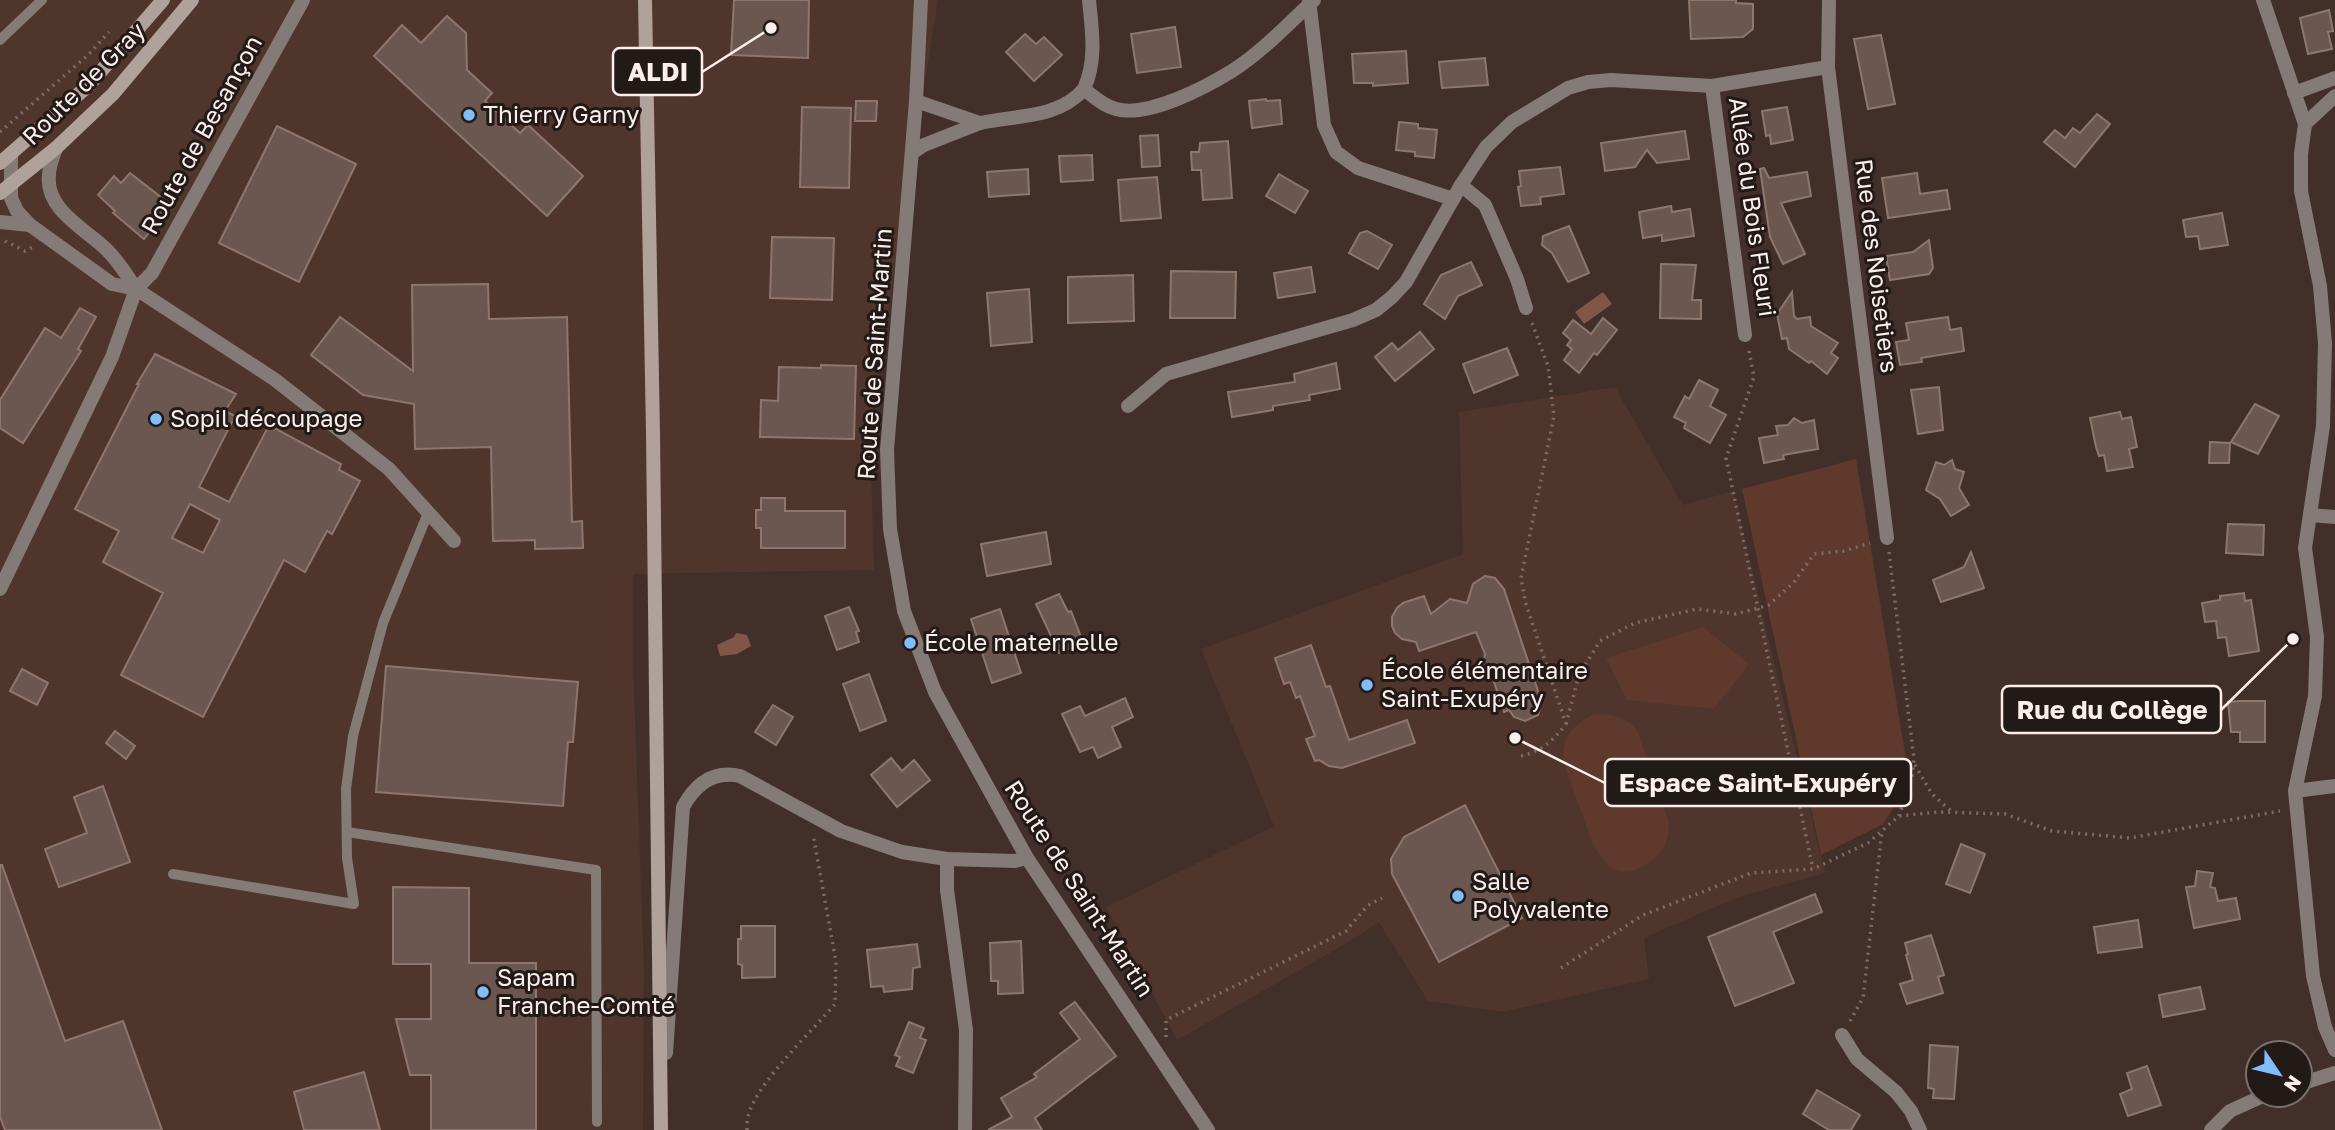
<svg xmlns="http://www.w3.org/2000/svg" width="2335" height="1130" font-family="'Golos Text',sans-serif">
<rect width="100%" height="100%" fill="#422f29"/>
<!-- built -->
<g fill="#4f352c">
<polygon points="0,0 938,0 870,427 874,570 633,574 633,662 644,970 643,1130 0,1130"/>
<polygon points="1615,387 1683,505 1733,491 1825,873 1736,898 1644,938 1649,979 1503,1012 1428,1001 1379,922 1349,942 1177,1040 1106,907 1274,826 1201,649 1463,554 1459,412"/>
</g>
<!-- green -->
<g fill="#5e392c">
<polygon points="1856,459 1907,765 1893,809 1883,824 1821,855 1742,489"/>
<polygon points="1703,627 1749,664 1714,709 1627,700 1606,658"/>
<path d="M1593 714C1612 714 1624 716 1637 730L1669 823C1670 837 1664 852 1652 861 1609 891 1595 851 1583 817 1576 798 1569 778 1563 759 1563 735 1573 726 1593 714Z"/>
</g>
<!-- water -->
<g fill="#7f5648">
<polygon points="1603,292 1612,304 1584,324 1575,312"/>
<polygon points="736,633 747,635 751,646 737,654 720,656 717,645 734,637"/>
</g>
<!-- building -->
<g fill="#6c5750" stroke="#8d766e" stroke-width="2" fill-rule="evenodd">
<polygon points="734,0 809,0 808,58 731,55"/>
<polygon points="1689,0 1736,0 1736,3 1753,4 1753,29 1743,37 1691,39"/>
<polygon points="2329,10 2333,31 2328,32 2332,49 2308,54 2300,18"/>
<polygon points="447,16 466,33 467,70 492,93 485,101 520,133 528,125 583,176 547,216 374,56 402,25 421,43"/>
<polygon points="1175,27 1181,67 1137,73 1131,34"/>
<polygon points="1025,34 1036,44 1044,37 1062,55 1034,81 1006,52"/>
<polygon points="1881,35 1895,104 1868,109 1854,39"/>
<polygon points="1406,51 1408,83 1373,86 1373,83 1354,83 1352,54"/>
<polygon points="1485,58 1488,85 1442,88 1439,62"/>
<polygon points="1266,99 1267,101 1280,100 1282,124 1252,128 1249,101"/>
<polygon points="856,101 877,101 876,121 855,121"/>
<polygon points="802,107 851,108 849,188 800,187"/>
<polygon points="1787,107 1793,140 1771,144 1770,135 1766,136 1762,111"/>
<polygon points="2097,114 2110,124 2075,167 2044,142 2055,130 2065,138 2073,128 2080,133"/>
<polygon points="1399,122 1418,124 1418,128 1437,130 1434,158 1415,156 1415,152 1396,150"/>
<polygon points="277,126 356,164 299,282 219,243"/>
<polygon points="1685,131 1689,159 1657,163 1647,150 1635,167 1605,171 1601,143"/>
<polygon points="1158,135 1160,166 1142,167 1140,136"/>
<polygon points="1228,141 1232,198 1203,200 1201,170 1192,170 1191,152 1199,152 1200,143"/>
<polygon points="1092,155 1093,180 1061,182 1059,156"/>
<polygon points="1560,167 1564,194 1540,197 1541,204 1521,206 1518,187 1521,186 1519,171"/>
<polygon points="1764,168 1769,178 1807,172 1811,196 1781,203 1805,254 1783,264 1770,237 1760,169"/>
<polygon points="1028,169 1029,194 989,197 987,172"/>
<polygon points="130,173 171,205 144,239 113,213 115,211 98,195 114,176 121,183"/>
<polygon points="1917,173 1920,194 1947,190 1950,209 1888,218 1882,178"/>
<polygon points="1279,174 1308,191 1295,213 1266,196"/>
<polygon points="1157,177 1161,218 1121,221 1118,180"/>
<polygon points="1671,206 1672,212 1690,209 1694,236 1662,241 1662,235 1643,238 1639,212"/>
<polygon points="2222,213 2228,245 2200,249 2198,236 2186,237 2183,220"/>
<polygon points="1569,226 1589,273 1568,282 1552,253 1542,245 1543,236"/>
<polygon points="1367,231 1392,245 1378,269 1349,253 1360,233"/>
<polygon points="772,237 834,238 832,300 770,298"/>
<polygon points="1929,240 1933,268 1929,274 1890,280 1886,256 1913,252"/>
<polygon points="1471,262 1482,285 1458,296 1445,319 1424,304 1441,275"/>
<polygon points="1661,264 1696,265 1692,300 1701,300 1701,319 1660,318"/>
<polygon points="1311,267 1315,292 1278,298 1274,273"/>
<polygon points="1171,271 1236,272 1235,318 1170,318"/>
<polygon points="1133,275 1134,321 1068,323 1068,277"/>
<polygon points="488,284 489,319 567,317 572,522 582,521 583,548 535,549 535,540 493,541 491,447 415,449 414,404 363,395 311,355 340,317 413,371 412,285"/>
<polygon points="1029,289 1032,342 991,346 987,293"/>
<polygon points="1792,292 1794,316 1797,319 1810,317 1811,326 1838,343 1831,353 1838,358 1827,374 1811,361 1809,363 1789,349 1787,338 1782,339 1777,314"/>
<polygon points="80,308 96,317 78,349 81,351 23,443 0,428 0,400 45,328 61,338"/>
<polygon points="1948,317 1950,330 1961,328 1964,351 1921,358 1922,362 1900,365 1896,342 1909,340 1906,323"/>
<polygon points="1603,318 1617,330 1597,355 1594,353 1579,373 1564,360 1572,349 1567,345 1571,340 1563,333 1573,320 1591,334"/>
<polygon points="1420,332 1434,349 1395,381 1375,357 1392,343 1398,350"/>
<polygon points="1507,348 1518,375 1474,393 1463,364"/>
<path d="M155 354 236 394 225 411 235 416 199 487 229 502 269 425 341 464 339 470 360 481 332 534 327 531 305 572 284 560 203 717 121 675 163 593 103 562 119 531 75 509 139 384H137ZM190 504 220 520 203 553 172 538Z"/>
<polygon points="1336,363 1340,389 1309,395 1310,400 1273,406 1273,410 1232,417 1228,392 1295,382 1294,374"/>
<polygon points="821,365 856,366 854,439 760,437 761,400 778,401 779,367 821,368"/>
<polygon points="1699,380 1718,390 1710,406 1726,415 1710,443 1684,428 1686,423 1674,417 1685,396 1689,399"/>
<polygon points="1939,387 1943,430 1918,434 1911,390"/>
<polygon points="2255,404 2279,416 2258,454 2231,442"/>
<polygon points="2120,412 2122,419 2131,417 2137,447 2129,449 2133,467 2107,471 2104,455 2099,456 2096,447 2090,418"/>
<polygon points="1794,418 1802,423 1814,420 1818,449 1783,455 1784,459 1764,463 1759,438 1778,435 1776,426 1788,425"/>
<polygon points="2210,442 2230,443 2229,463 2209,463"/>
<polygon points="1952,460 1955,469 1964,472 1959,488 1969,505 1951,516 1940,499 1926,490 1936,462 1944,465"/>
<polygon points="761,498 785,498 785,511 845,511 845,548 761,548 761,528 756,528 756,510 761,510"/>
<polygon points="2228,524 2264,525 2263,555 2226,553"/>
<polygon points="1046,532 1051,564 987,576 981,544"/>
<polygon points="1971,552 1984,588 1941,602 1933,580 1964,567"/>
<polygon points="1485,576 1495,578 1504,589 1542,703 1538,715 1525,721 1514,717 1509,710 1504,712 1493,679 1483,667 1485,654 1476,632 1419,651 1416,642 1402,639 1395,633 1392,626 1392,617 1397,608 1403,603 1424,596 1431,614 1450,599 1467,603 1473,584"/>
<polygon points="2244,593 2245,601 2251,600 2259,651 2229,656 2226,637 2218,638 2216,621 2205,622 2202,603 2220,600 2220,596"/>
<polygon points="1059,594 1068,612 1071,611 1083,642 1059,653 1036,604"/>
<polygon points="849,607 859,631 856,632 859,642 837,650 825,616"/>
<polygon points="1000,609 1021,673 992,683 971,619"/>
<polygon points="1311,645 1326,687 1330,686 1349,740 1407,720 1415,743 1342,768 1329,766 1319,760 1315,761 1306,739 1315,736 1300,696 1296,698 1290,682 1284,684 1275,658"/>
<polygon points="386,666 578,682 573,742 568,742 563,806 376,792"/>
<polygon points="22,669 48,683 37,705 10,691"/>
<polygon points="869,674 886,721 860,731 843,684"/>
<polygon points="1125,698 1133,717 1112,727 1121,747 1098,758 1093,747 1080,752 1062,714 1080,706 1085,716"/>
<polygon points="2240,701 2265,701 2265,742 2240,742 2240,732 2231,732 2228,702"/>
<polygon points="773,705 793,717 776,745 755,732"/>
<polygon points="115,731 135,746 126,759 106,743"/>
<polygon points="891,758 902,771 914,760 930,780 897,807 871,775"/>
<polygon points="103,786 130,862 59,887 45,849 87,833 74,797"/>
<polygon points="1465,805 1522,918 1439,962 1392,874 1391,859 1404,837"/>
<polygon points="1961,844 1985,854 1970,893 1946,884"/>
<polygon points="0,865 2,865 65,1041 123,1021 162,1130 5,1130 0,1117"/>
<polygon points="2197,871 2213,873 2210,887 2215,888 2218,901 2236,898 2240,919 2194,928 2186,887 2195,886"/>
<polygon points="393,887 469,888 469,963 536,963 536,1130 431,1130 431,1075 410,1075 396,1019 431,1019 431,964 393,964"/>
<polygon points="1815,894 1822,912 1773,932 1794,983 1735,1006 1708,937"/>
<polygon points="2138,920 2142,947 2098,953 2094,927"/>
<polygon points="741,926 775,926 775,977 742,978 742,965 738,964 738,939 741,939"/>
<polygon points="1931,935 1944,975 1938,977 1943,993 1907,1004 1900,984 1913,980 1906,955 1908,954 1905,943"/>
<polygon points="1021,941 1023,993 998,994 998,981 991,981 990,943"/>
<polygon points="917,944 920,967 913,968 912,989 884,992 883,986 871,987 867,950"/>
<polygon points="2200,987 2205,1009 2163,1017 2159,995"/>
<polygon points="1075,1002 1116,1056 1035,1118 1042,1130 988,1130 1012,1117 1001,1098 1037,1077 1034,1074 1080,1039 1060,1013"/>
<polygon points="909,1022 924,1028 920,1038 926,1040 913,1073 896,1066 900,1057 895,1055"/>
<polygon points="1930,1045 1958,1047 1954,1099 1933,1098 1934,1089 1928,1088"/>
<polygon points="2147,1066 2161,1105 2128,1116 2120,1094 2132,1089 2127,1073"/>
<polygon points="364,1072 380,1130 304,1130 294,1092"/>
<polygon points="1817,1090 1860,1115 1851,1130 1829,1130 1803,1114"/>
</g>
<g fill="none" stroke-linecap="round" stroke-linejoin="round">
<!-- path -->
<g stroke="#7d6c66" stroke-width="3.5" stroke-dasharray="2 5" stroke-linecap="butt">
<polyline points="0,132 88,55 109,32"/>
<polyline points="5,241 25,251 33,247"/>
<polyline points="1749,351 1754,377 1726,458 1813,869"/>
<polyline points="1889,552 1914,759 1912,776 1899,816"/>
<polyline points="1566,724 1579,675 1600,641 1635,623 1697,609 1736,614 1769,605 1794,582 1814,554 1844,551 1870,543"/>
<path d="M1521 756C1542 751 1553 741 1566 724L1525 601 1521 578 1554 416 1548 366 1532 323"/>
<polyline points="1915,765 1932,794 1951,811"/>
<polyline points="1561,968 1643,915 1751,873 1813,869 1868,843 1899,816 1938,812 2005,814 2052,831 2130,838 2280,811"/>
<polyline points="1850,1021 1863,998 1882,831"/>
<polyline points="1166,1037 1166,1020 1346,931 1367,906 1382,898"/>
<path d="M747 1130C747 1125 747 1119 749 1113 759 1081 812 1031 835 1004L836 962 813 834"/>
</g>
<!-- service -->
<g stroke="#847a76" stroke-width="10">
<polyline points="0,40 42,0"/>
<polyline points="347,832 596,870 597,1122"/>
<polyline points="173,874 354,904 347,858 346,789 353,736 383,623 428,513"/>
</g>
<!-- minor -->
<g stroke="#847a76" stroke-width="14">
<polyline points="303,0 152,273 136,289 274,379 389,469 454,541"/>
<polyline points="921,0 916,101 887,450 890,529 904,611 935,692 1027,858 1208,1130"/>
<polyline points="1309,0 1324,125 1336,152 1358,168 1453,199"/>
<polyline points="1829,0 1828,67 1887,538"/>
<polyline points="2263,0 2305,124 2301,154 2301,191 2320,286 2325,343 2323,426 2305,548 2317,637 2315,696 2295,791 2313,976 2325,1027 2335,1050"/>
<polyline points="1712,86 1745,335"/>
<path d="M1084 89C1097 60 1092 31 1089 0"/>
<polyline points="2294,93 2335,78"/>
<path d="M980 123C1016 115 1058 119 1084 89 1094 97 1104 106 1116 109 1148 118 1206 87 1232 71 1262 52 1288 24 1314 0"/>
<polyline points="2305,124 2335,96"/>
<polyline points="912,153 924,145 980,123 916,101"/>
<polyline points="1461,185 1485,205 1517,279 1526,308"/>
<polyline points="1128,406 1166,374 1353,320 1376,310 1392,297 1406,282 1461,185 1486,147 1512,122 1568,88 1588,82 1611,80 1712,86 1828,67"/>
<polyline points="2310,515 2335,517"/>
<polyline points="2295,791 2335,786"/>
<polyline points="947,859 947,890 966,1030 965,1130"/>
<polyline points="1842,1035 1857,1059 1896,1092 1911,1111 1920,1130"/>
<path d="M666 1053 683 807C695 785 713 770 740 776L841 831 902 852 947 859 1015 861 1027 858"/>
<polyline points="2300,1084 2335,1073"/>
<polyline points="2211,1130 2230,1111 2265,1095"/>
</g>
<!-- tertiary -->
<g stroke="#847a76" stroke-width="14">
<polyline points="11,154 11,198 17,211 30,225 112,284 136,289"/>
<polyline points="0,222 30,225"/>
<path d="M0 589 112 357 136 289C127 275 119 262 107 250 86 229 45 210 49 175 49 166 53 157 56 148"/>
</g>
<!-- secondary -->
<g stroke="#b1a19b" stroke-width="14">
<polyline points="645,0 653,433 661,1130"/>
<polyline points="0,163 89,85 163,0"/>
<polyline points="0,193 56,148 113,94 192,0"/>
</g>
</g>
<!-- markers -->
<g fill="#80bdfa" stroke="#221a17" stroke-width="2.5">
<circle cx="469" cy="115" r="7"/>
<circle cx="156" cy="419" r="7"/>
<circle cx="910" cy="643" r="7"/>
<circle cx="1367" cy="685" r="7"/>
<circle cx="1458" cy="896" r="7"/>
<circle cx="483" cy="992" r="7"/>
</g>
<g text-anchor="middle" stroke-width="6" stroke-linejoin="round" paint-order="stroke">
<!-- street labels -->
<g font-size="24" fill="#fcefeb" stroke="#221a17">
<text transform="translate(84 84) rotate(-45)" y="8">Route de Gray</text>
<text transform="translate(202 135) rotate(-61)" y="8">Route de Besançon</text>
<text transform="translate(1752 207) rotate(82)" y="8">Allée du Bois Fleuri</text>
<text transform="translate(1876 266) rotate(83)" y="8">Rue des Noisetiers</text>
<text transform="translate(875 354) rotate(-86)" y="8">Route de Saint-Martin</text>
<text transform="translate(1079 889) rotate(57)" y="8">Route de Saint-Martin</text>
</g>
<!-- poi labels -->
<g font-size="24" fill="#fcefeb" stroke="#221a17" text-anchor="start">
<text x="483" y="123">Thierry Garny</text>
<text x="170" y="427">Sopil découpage</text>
<text x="924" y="651">École maternelle</text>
<text x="1381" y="679">École élémentaire<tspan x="1381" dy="28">Saint-Exupéry</tspan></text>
<text x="1472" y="890">Salle<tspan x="1472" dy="28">Polyvalente</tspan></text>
<text x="497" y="986">Sapam<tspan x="497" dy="28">Franche-Comté</tspan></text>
</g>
</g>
<!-- callouts -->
<path fill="none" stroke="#fcefeb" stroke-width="2.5" d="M771 28L702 72M2293 639L2221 710M1515 738L1605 783"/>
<g fill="#fcefeb" stroke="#221a17" stroke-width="2.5">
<circle cx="771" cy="28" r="7"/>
<circle cx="2293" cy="639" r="7"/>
<circle cx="1515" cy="738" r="7"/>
</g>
<g fill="#221a17" stroke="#fcefeb" stroke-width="2.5">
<rect x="613" y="48" width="89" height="47" rx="7"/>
<rect x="2002" y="686" width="219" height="47" rx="7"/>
<rect x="1605" y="759" width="306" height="47" rx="7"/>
</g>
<g font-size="26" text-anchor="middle" font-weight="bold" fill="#fcefeb">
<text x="658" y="81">ALDI</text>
<text x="2112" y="719">Rue du Collège</text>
<text x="1758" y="792">Espace Saint-Exupéry</text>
</g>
<!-- north arrow -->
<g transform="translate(2279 1074) rotate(125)"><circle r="33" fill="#221a17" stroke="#796f6c" stroke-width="2"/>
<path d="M0-5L12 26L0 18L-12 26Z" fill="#80bdfa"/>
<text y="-10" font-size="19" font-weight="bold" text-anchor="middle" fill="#fcefeb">N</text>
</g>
</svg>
